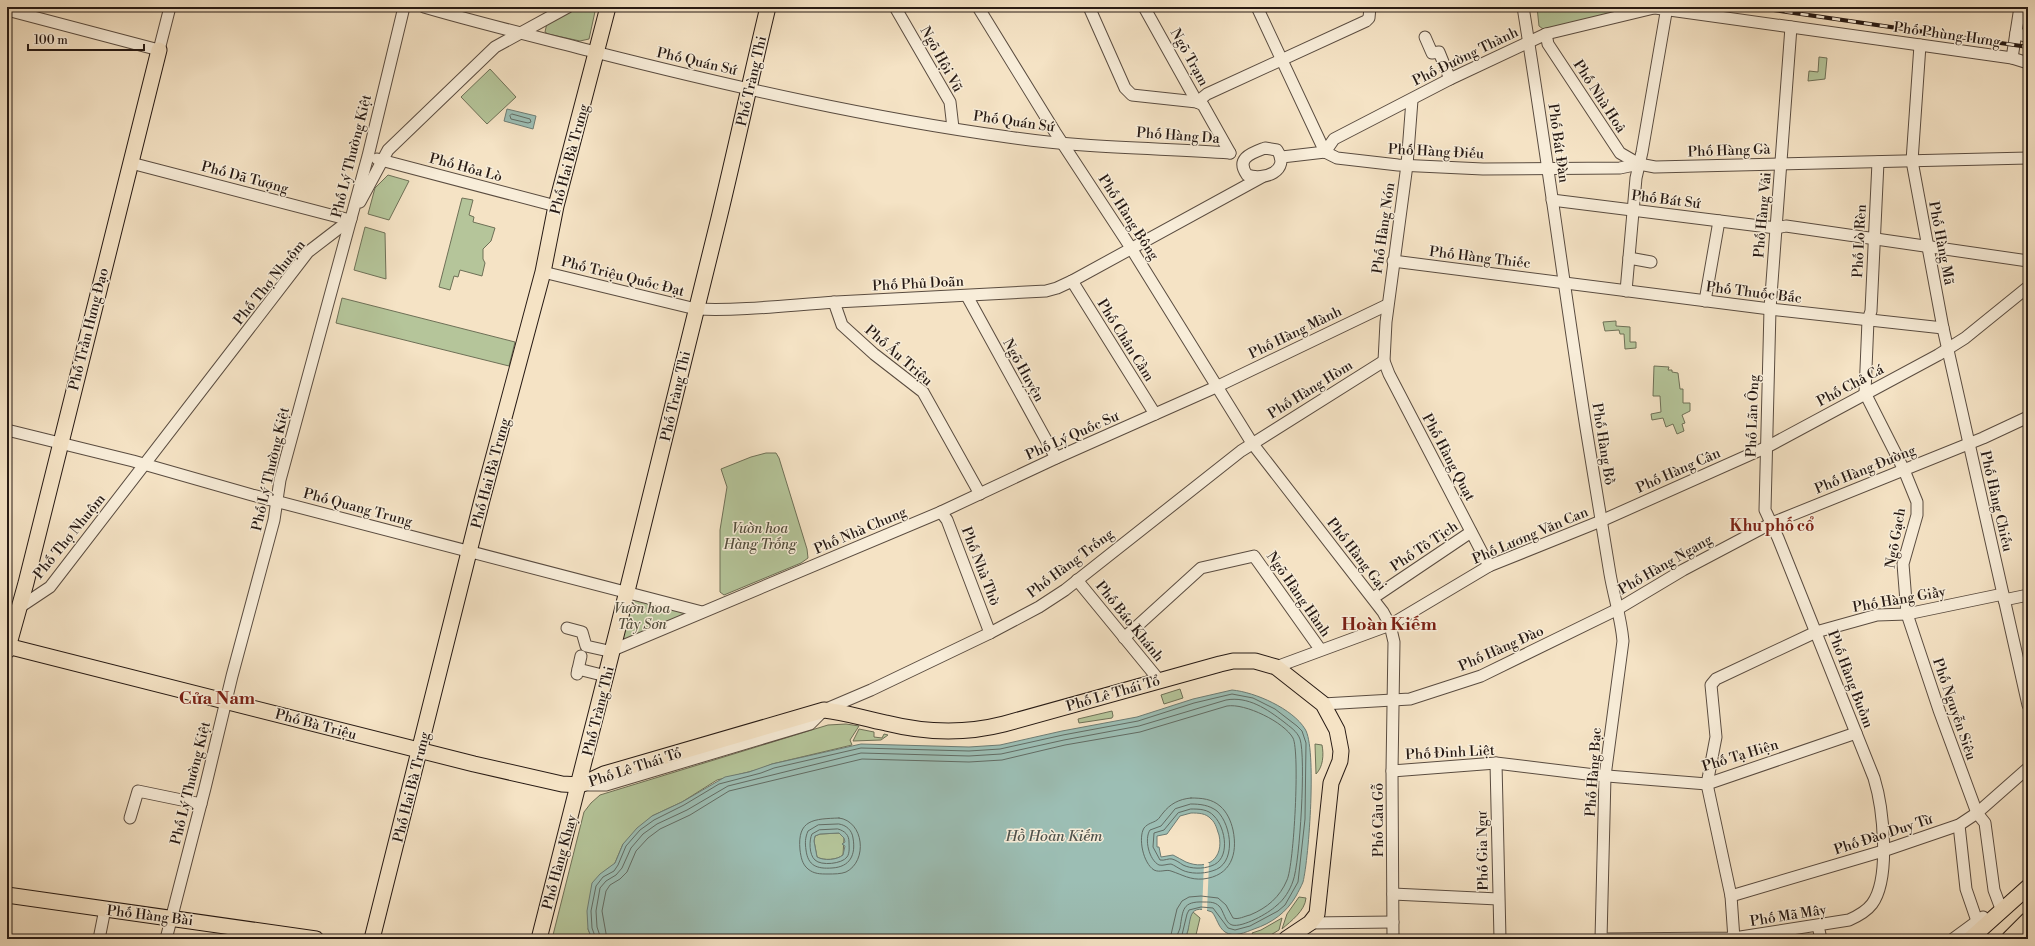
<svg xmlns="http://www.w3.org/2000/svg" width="2035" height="946" font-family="'Libre Bodoni',serif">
<rect width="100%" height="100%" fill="#f5e3c5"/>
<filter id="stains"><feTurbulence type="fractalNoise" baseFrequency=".005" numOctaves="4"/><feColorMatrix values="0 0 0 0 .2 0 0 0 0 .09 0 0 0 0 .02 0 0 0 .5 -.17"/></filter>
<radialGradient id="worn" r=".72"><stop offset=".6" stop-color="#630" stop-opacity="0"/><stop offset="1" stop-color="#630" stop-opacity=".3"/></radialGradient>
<!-- green -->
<g fill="#b5c59a" stroke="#6e7057">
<polygon points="574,7 596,7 589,39 580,41 548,34 545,32 547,23"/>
<polygon points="1537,7 1610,7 1613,11 1612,14 1543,29 1539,26"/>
<polygon points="1819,57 1827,58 1825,79 1808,81 1809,71 1818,72"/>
<polygon points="490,69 516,97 487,124 461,97"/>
<polygon points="388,175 409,181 389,220 368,214 375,188"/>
<polygon points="462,198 473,200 469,215 474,217 473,222 495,228 491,241 483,249 483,259 485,263 482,276 460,270 458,277 454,276 450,290 439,287"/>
<polygon points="365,227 385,233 386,279 354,270"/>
<polygon points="342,298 515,342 509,366 336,323"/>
<polygon points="1616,321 1616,326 1630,327 1630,342 1636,342 1636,348 1625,349 1624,334 1620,334 1619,330 1605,331 1603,322"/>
<polygon points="1654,366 1669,367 1668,370 1672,370 1672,372 1678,373 1680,389 1683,389 1683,403 1690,403 1690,411 1682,415 1685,423 1682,424 1684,431 1677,434 1673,424 1666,427 1663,418 1652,420 1651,414 1661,412 1660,396 1653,396"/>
<polygon points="766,453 776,453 779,458 807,549 808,558 801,563 724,595 720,592 720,530 727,487 721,469 751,457"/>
<polygon points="631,597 693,612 618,644"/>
<polygon points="1180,689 1183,698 1164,704 1161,695"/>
<polygon points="1112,711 1113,716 1112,718 1079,723 1078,719"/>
<polygon points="846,724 859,726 850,740 852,745 772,764 760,769 717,780 682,802 652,816 623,844 615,863 611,867 607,869 588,929 592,939 552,939 584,812 591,803 600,795 828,725"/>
<polygon points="859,729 874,732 874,737 882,738 884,734 888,735 881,740 853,741"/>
<path d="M1315 744 1322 745C1324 755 1323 767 1316 774Z"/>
<path d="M839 833 844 838 843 855C837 860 824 861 817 857L814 841 815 836 820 834Z"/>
<path d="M1299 897 1306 898C1305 911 1291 921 1282 929L1287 914Z"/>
<path d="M1193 912 1200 918 1195 939H1184C1191 931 1186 919 1193 912Z"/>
<polygon points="1282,918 1279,930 1264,939 1255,939 1252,933 1261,930"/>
</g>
<!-- water -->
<g fill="#9cbeb4" stroke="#6d7c74" fill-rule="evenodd">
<polygon points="507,109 536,116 533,129 504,121"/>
<path d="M1232 690C1255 692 1293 709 1305 729 1317 747 1309 858 1303 882 1301 887 1298 892 1296 896 1287 912 1272 923 1254 929 1246 932 1234 938 1225 932 1218 927 1217 918 1212 912 1183 901 1194 926 1184 939H592L588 929 587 911 592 883 600 874 615 863 623 844 637 828 652 816 682 802 725 777 749 772 772 764 861 744 969 747 1000 745 1062 731 1137 717 1193 699ZM1191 813C1198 813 1206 813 1211 819 1216 823 1217 830 1219 835 1224 858 1208 871 1186 862 1182 860 1177 857 1173 855L1161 857 1159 847H1157V836L1167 834 1180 816ZM839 833 844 838 845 842 842 844 845 846 843 855C837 860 824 861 817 857L814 841 815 836 820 834Z"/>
</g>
<!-- pier -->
<polygon fill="#f5e3c5" points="1204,863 1209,863 1207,911 1202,911"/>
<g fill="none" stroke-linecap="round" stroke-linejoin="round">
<!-- shore -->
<g stroke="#626c64" stroke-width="1">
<polygon points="512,114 530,119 531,122 528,123 511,119 510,116"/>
<path d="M1191 798C1202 798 1212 799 1220 806 1227 812 1231 821 1233 830 1238 854 1231 876 1203 879 1190 880 1183 875 1171 871 1166 869 1160 873 1154 870 1143 863 1138 838 1144 828 1148 823 1153 823 1157 820 1159 819 1161 815 1163 813 1170 804 1179 799 1191 798Z"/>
<path d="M1191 804C1200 804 1209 805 1217 811 1232 825 1237 865 1212 871 1203 874 1190 874 1182 870 1178 868 1174 865 1171 864 1167 864 1163 866 1159 865 1149 860 1144 839 1150 830L1161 826 1175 809Z"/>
<path d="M1191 809C1199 809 1208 809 1214 816 1226 828 1231 860 1211 866 1203 869 1191 869 1183 865 1180 863 1176 860 1172 859 1169 858 1164 861 1160 860L1153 847 1154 833 1164 830 1178 813Z"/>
<path d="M839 818C864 821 868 861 846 872 841 874 834 874 828 874 820 874 814 874 808 869 802 864 801 857 800 850 797 819 814 819 839 818Z"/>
<path d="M839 824C846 825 852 830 853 838 856 855 850 867 832 868 817 869 808 866 806 850 805 843 805 838 808 831L818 825Z"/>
<path d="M838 829C845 831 849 835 849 842 849 847 850 853 847 857 842 864 821 866 815 860 809 855 809 840 812 834L819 830Z"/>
<polyline points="596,939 592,928 591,911 596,886 603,877 614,871 618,865 626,846 640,830 654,820 684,805 719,784 761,773 774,768 861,748 969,751 1000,749 1063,735 1138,721 1194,703 1232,694 1253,698 1275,709 1297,726 1302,731 1306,743 1305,819 1298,882 1285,905 1278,911 1250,926 1235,930 1228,928 1213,908 1201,907 1189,910 1187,914 1181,939"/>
<path d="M601 939 597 927 596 911 600 888 606 881 616 875 622 868 631 848 643 834 657 824 687 810 728 786 861 753 969 756 1001 754 1064 740 1139 726 1226 700C1248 696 1267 709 1284 722 1290 727 1297 731 1300 739 1306 757 1300 863 1293 881 1290 890 1284 900 1276 906 1269 913 1242 928 1232 925 1225 923 1224 911 1219 906 1215 902 1210 902 1204 902 1182 901 1183 910 1180 928 1179 932 1177 934 1176 939"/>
<path d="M607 939 602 911 606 891 610 885 620 879 627 872 636 851 648 838 660 829 690 815 729 791 862 759 969 762 1002 760 1065 745 1140 732 1227 706C1245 703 1284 722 1293 738 1300 752 1294 865 1287 880 1280 897 1267 908 1250 915 1245 916 1238 920 1233 918L1226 905 1218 898 1201 896 1189 897 1182 901 1177 909 1170 939"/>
</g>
<defs>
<g id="minor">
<path d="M424 7C482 24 541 38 599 53 734 87 870 118 1008 137 1081 148 1157 148 1230 153"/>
<polyline points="895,7 950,102 953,128"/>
<polyline points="978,7 1055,132 1131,248 1252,443 1383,612 1390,625 1394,642 1392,771 1393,939"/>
<polyline points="1089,7 1125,88 1132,95 1197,102"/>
<polyline points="1144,7 1197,102 1203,105 1230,153"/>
<polyline points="1257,7 1325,152"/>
<path d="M1523 7C1546 147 1564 288 1586 428 1594 477 1602 526 1610 574 1614 597 1621 618 1623 641L1605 776 1601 939"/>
<polyline points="1648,7 1920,45 2012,58 2028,63"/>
<polyline points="7,10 159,50 170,7"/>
<polyline points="2016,33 2028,37"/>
<polyline points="1546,34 1548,44 1620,153 1639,164"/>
<polyline points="1425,37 1432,53 1439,52 1450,79"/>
<polyline points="1920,45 1912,161 1943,328 2028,705"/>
<polyline points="2012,58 2020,7"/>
<polyline points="1412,100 1407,165 1386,322 1384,361 1389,374 1489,566"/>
<polyline points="1197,102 1207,94 1366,21 1369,18 1370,7"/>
<path d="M1265 148 1277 150C1291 171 1264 181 1247 175 1235 158 1252 153 1265 148Z"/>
<polyline points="1325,152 1337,158 1398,165 1483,169 1620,168 1639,164 1655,167 2028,158"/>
<polyline points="1325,152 1334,139 1450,79 1546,34 1654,8"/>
<polyline points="1282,157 1325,152"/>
<polyline points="377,159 556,206"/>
<polyline points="1878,162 1871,311 1868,320 1865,393 1904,470 1917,502 1917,515 1903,564 1907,614 1939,710 1977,813 1985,823 1994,890 2000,906"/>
<polyline points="131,163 350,220"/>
<polyline points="1552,200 1776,228 1786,226 2028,261"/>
<polyline points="360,202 388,150 495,47 568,7"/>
<polyline points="1629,258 1651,262"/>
<polyline points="1393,261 1770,309 1943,328"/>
<path d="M543 272 696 309C743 311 789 305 836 302 906 298 976 295 1046 291L1057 288 1072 281 1262 177"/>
<polyline points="1072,281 1155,414"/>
<polyline points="1626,291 1636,178 1642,152 1667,7"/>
<polyline points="967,296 1056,458"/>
<polyline points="1705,301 1719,221"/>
<polyline points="834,302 842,325 874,354 923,392 980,494"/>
<polyline points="7,430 133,461 252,495 702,612"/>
<polyline points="941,512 947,520 990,633"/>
<polyline points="1077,580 1159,680"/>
<polyline points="1373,598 1471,532"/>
<polyline points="2004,600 2028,595"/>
<polyline points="20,607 50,587 308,252 351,219"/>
<polyline points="567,628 582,632 586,646 604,650"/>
<polyline points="1124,638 1201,568 1254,556 1320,649"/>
<polyline points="613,650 941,512 1056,458 1216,387 1387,305"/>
<polyline points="1276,667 1390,625 1489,566 1601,521 1767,447 1938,355 1965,338 2028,287"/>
<polyline points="578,669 598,674"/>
<polyline points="577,674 581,656"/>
<polyline points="1323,704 1410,699 1481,676 1616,610 1683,570 1772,523 1983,438 2028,417"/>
<polyline points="1496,763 1500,939"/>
<polyline points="1392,771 1496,763 1595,775 1707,784 1856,733"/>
<polyline points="584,785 606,785 810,724 824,710 871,690 990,633 1039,607 1065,590 1241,451 1384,361"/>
<polyline points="130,818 138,791 201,804"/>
<polyline points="1959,825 1966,889 1977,921"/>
<polyline points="1393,894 1498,899"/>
<polyline points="1731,896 1883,851 1959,825 1977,813 2028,768"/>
<polyline points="1310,923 1393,922"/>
<polyline points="1818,926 1821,939"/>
<polyline points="99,939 105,909"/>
<polyline points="166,939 205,788 232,676 274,520 280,480 368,156 404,7"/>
<path d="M1601 939 1734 938 1849 920C1858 916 1866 912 1872 904 1891 878 1883 807 1874 778L1778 538 1765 510 1770 309 1791 27"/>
<polyline points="1734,939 1731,896 1707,784 1716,737 1711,685 1716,679 1816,632 1877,615 1907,614 2003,594"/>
<polyline points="1953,939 1983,917"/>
</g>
<g id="major">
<path d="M7 646 474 764 562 784 580 785 604 774 824 710C845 712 865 719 886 723 926 733 965 734 1004 724L1220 664 1233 661H1255L1276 667 1323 704 1337 730 1341 751 1340 761 1331 783 1317 914 1310 923 1286 939"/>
<polyline points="7,651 26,583 159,50"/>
<polyline points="7,895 316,939"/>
<polyline points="372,939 482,500 543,272 556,206 608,7"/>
<path d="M539 939C601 699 660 459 719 218 736 148 751 77 768 7"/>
<polyline points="1970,939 2028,887"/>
<polyline points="2009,939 2028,920"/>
</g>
</defs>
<!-- minor casing -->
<use href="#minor" stroke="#5a4c40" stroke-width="13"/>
<!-- major casing -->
<use href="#major" stroke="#271a14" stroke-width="17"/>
<!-- minor -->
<use href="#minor" stroke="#f8edd9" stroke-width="11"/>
<!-- major -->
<use href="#major" stroke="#f5e3c5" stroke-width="15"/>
<defs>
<polyline id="rail" points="1753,7 2028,47"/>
</defs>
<!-- rail casing -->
<use href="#rail" stroke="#271a14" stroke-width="4"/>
<!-- rail -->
<use href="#rail" stroke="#f8edd9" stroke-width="2.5" stroke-dasharray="8" stroke-linecap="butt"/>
</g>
<g text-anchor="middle" stroke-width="3" stroke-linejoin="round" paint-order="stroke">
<!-- street labels -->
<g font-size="14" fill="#271a14" stroke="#f8edd9">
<text transform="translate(1947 34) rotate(8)" y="5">Phố Phùng Hưng</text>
<text transform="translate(1465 56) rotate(-26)" y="5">Phố Đường Thành</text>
<text transform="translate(1190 57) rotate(61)" y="5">Ngõ Trạm</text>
<text transform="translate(942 59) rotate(61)" y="5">Ngõ Hội Vũ</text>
<text transform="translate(697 61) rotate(13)" y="5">Phố Quán Sứ</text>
<text transform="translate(751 81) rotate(-77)" y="5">Phố Tràng Thi</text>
<text transform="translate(1600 96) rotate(57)" y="5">Phố Nhà Hoả</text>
<text transform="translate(1014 121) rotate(8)" y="5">Phố Quán Sứ</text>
<text transform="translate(1178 135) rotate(4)" y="5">Phố Hàng Da</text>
<text transform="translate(1559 143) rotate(82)" y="5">Phố Bát Đàn</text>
<text transform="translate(1729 150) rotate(-2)" y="5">Phố Hàng Gà</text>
<text transform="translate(1436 151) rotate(3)" y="5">Phố Hàng Điếu</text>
<text transform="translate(351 156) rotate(-76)" y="5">Phố Lý Thường Kiệt</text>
<text transform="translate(569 159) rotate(-75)" y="5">Phố Hai Bà Trưng</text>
<text transform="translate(466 167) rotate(15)" y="5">Phố Hỏa Lò</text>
<text transform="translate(245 177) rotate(15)" y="5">Phố Dã Tượng</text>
<text transform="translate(1666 199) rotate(7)" y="5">Phố Bát Sứ</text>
<text transform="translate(1762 215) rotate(-85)" y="5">Phố Hàng Vải</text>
<text transform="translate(1129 217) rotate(57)" y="5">Phố Hàng Bông</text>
<text transform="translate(1383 228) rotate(-82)" y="5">Phố Hàng Nón</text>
<text transform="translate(1859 241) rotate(-87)" y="5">Phố Lò Rèn</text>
<text transform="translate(1942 243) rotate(79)" y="5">Phố Hàng Mã</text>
<text transform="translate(1480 257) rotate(7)" y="5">Phố Hàng Thiếc</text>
<text transform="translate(623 276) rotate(14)" y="5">Phố Triệu Quốc Đạt</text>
<text transform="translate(269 282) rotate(-51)" y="5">Phố Thợ Nhuộm</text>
<text transform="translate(918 283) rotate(-3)" y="5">Phố Phủ Doãn</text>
<text transform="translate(1754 292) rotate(7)" y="5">Phố Thuốc Bắc</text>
<text transform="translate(88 329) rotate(-76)" y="5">Phố Trần Hưng Đạo</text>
<text transform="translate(1295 332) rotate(-26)" y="5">Phố Hàng Mành</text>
<text transform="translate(1126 340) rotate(58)" y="5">Phố Chân Cầm</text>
<text transform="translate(899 355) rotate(41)" y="5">Phố Ấu Triệu</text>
<text transform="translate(1024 370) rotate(61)" y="5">Ngõ Huyện</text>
<text transform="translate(1850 385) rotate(-28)" y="5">Phố Chả Cá</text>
<text transform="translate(1310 389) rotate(-32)" y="5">Phố Hàng Hòm</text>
<text transform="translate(675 396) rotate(-77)" y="5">Phố Tràng Thi</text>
<text transform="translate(1752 416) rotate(-88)" y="5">Phố Lãn Ông</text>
<text transform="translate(1072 435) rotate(-24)" y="5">Phố Lý Quốc Sư</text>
<text transform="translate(1604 444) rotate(81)" y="5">Phố Hàng Bồ</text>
<text transform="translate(1449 457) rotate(62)" y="5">Phố Hàng Quạt</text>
<text transform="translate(270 469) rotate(-77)" y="5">Phố Lý Thường Kiệt</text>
<text transform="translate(1865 469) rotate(-22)" y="5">Phố Hàng Đường</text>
<text transform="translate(1678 470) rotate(-24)" y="5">Phố Hàng Cân</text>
<text transform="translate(490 473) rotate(-75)" y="5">Phố Hai Bà Trưng</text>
<text transform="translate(1997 501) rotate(77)" y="5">Phố Hàng Chiếu</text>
<text transform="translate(358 507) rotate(15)" y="5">Phố Quang Trung</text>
<text transform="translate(860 530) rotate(-23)" y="5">Phố Nhà Chung</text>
<text transform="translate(1530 535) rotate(-23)" y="5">Phố Lương Văn Can</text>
<text transform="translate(69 536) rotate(-51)" y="5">Phố Thợ Nhuộm</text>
<text transform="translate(1895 538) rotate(-80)" y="5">Ngõ Gạch</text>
<text transform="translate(1424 546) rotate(-34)" y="5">Phố Tô Tịch</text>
<text transform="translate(1357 554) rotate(52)" y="5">Phố Hàng Gai</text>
<text transform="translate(1070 563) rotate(-37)" y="5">Phố Hàng Trống</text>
<text transform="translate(1665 564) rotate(-30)" y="5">Phố Hàng Ngang</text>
<text transform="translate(981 566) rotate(69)" y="5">Phố Nhà Thờ</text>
<text transform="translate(1299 594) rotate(55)" y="5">Ngõ Hàng Hành</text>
<text transform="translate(1899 599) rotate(-10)" y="5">Phố Hàng Giầy</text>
<text transform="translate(1130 621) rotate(51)" y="5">Phố Báo Khánh</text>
<text transform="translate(1501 648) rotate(-24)" y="5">Phố Hàng Đào</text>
<text transform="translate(1851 679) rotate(69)" y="5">Phố Hàng Buồm</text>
<text transform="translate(1113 693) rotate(-16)" y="5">Phố Lê Thái Tổ</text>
<text transform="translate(1955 709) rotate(71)" y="5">Phố Nguyễn Siêu</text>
<text transform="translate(598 711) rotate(-76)" y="5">Phố Tràng Thi</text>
<text transform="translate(316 724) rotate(15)" y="5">Phố Bà Triệu</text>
<text transform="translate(1450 752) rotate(-3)" y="5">Phố Đinh Liệt</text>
<text transform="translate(1740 755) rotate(-17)" y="5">Phố Tạ Hiện</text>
<text transform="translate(635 767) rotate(-18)" y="5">Phố Lê Thái Tổ</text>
<text transform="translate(1593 772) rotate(-86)" y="5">Phố Hàng Bạc</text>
<text transform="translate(190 783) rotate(-76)" y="5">Phố Lý Thường Kiệt</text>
<text transform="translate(411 787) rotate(-76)" y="5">Phố Hai Bà Trưng</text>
<text transform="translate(1378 820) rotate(-90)" y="5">Phố Cầu Gỗ</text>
<text transform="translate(1883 834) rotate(-18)" y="5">Phố Đào Duy Từ</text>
<text transform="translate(1482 851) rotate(-91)" y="5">Phố Gia Ngư</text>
<text transform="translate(559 862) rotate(-75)" y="5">Phố Hàng Khay</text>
<text transform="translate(150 915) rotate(7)" y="5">Phố Hàng Bài</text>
<text transform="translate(1788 915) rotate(-9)" y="5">Phố Mã Mây</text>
</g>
<!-- park labels -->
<g font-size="14" font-style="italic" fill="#524d3c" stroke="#f8edd9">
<text x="760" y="533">Vườn hoa<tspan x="760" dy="16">Hàng Trống</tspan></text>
<text x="642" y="613">Vườn hoa<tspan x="642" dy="16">Tây Sơn</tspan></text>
</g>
<!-- water labels -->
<g font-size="15" font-style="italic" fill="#50534c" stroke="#f8edd9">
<text x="1054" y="841">Hồ Hoàn Kiếm</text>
</g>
<!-- quarter labels -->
<g font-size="16" font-weight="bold" fill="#7a1f14" stroke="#f8edd9">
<text x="1772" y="531">Khu phố cổ</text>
</g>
<!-- district labels -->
<g font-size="18" font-weight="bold" fill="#7a1f14" stroke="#f8edd9">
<text x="1389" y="630">Hoàn Kiếm</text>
<text x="217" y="704">Cửa Nam</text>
</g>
</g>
<!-- margin -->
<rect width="2035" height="946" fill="none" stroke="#f5e3c5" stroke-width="24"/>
<rect x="8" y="8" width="2019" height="930" fill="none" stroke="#271a14" stroke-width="2"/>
<rect x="12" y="12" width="2011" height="922" fill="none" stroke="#271a14"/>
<!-- scale -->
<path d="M28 44v6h116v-6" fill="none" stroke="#271a14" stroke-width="2"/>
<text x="34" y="44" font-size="12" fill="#271a14" stroke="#f8edd9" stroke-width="3" paint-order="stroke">100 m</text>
<rect width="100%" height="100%" filter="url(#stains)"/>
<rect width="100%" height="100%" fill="url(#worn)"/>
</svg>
